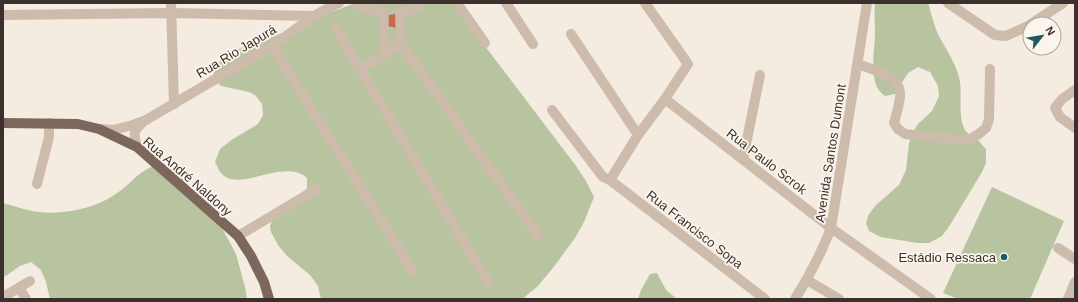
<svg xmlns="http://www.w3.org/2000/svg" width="1078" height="302" font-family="Arial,sans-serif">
<rect width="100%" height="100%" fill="#f4ebe1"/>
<!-- green -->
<g fill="#b8c4a0">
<path d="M356 3H451L457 9 576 166 586 181 594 197 584 222 575 238 553 268 537 287 522 299H321L318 286 310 275 287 256 278 245 271 232 270 226 274 216 301 194 307 188V178C284 157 238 194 221 173 218 170 217 165 215 162L220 149 233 139 258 124 263 115 262 104 255 95 249 92 221 86 213 79C214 69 215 66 223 58 237 47 266 40 282 33 307 23 331 11 356 3Z"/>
<path d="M875 3H928C932 15 934 27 940 38 948 53 957 65 960 82 962 96 958 116 964 128 967 135 975 138 980 142 982 145 984 147 986 149V163L982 172 950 225 942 236 929 243H917L881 237 869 231 866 223 868 216 875 206 899 185 906 170 909 143 913 132 918 124 932 111 939 96 938 86 930 72 918 67 908 73 895 94 885 96C880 92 876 88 875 81 871 65 875 47 875 31 875 22 874 12 875 3Z"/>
<path d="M155 165 166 166 173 170 182 178 222 228 236 254 245 287 247 299H50L46 282 41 270 31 262 20 266 7 275 3 277V203C15 206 27 211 39 212 66 215 98 208 120 191 129 185 135 176 144 171 147 169 151 167 155 165Z"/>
<polygon points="992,187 1064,221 1030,299 958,299 943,293"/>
<polygon points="657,273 666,290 677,299 638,299 641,290 650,274"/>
</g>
<!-- building -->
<polygon fill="#c8694b" points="396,14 397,28 388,26 389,15"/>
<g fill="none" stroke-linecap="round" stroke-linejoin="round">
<!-- minor -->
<g stroke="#cdbbac" stroke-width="10">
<polyline points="171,3 174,104"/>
<polyline points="359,3 360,7 363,9 383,11 385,54"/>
<polyline points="457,3 485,43"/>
<polyline points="506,3 533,44"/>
<polyline points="948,3 995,35 1006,36 1030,25"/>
<polyline points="3,15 171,13 314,16"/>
<polyline points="1031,24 1063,3"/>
<polyline points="335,27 360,69"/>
<polyline points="571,34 638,135"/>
<polyline points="401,44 400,12 416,9 419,6 419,3"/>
<polyline points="272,46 413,271"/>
<path d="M858 64C870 69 899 76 900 92 901 97 896 116 894 123L898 129 905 134 960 140 971 139 980 133 986 128 989 119 990 69"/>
<polyline points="1075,90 1062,99 1055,108 1060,117 1075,128"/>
<polyline points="665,99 831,228 931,299"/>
<polyline points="552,110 603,177 610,180 765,299"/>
<polyline points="99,129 113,130 133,125 146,120 272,46 314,16 336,4 339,3"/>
<path d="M137 147C133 133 133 131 144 121"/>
<polyline points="743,159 760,75"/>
<polyline points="610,180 638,135 665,99 688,64 645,3"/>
<polyline points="37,184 49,137 49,123"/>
<polyline points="238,236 317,189"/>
<polyline points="1058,248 1075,259"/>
<polyline points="807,280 839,299"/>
<polyline points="488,282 360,69 401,44 538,236"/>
<polyline points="19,288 26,299"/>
<polyline points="3,297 30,281"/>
<path d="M795 299C810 275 821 254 831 228L867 3"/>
<polyline points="1068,299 1075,282"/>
</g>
<!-- major -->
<polyline stroke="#7d675c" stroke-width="10" points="3,123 78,124 99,129 137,147 238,236 251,256 264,282 269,299"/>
</g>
<!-- markers -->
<circle fill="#1f5a5e" stroke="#fbf5ee" stroke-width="1.5" cx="1004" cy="257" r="4"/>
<g text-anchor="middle" stroke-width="3.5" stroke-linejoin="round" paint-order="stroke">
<!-- street labels -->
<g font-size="13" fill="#3b302b" stroke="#fbf5ee">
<text transform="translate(236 51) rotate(-31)" y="5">Rua Rio Japurá</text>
<text transform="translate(830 153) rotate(-81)" y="5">Avenida Santos Dumont</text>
<text transform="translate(767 161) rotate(38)" y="5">Rua Paulo Scrok</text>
<text transform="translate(188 176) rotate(41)" y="5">Rua André Naldony</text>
<text transform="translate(695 229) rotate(38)" y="5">Rua Francisco Sopa</text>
</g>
<!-- poi labels -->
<g font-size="13" fill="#3b302b" stroke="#fbf5ee" text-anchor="end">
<text x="996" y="262">Estádio Ressaca</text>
</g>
</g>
<!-- border -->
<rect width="1078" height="302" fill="none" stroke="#3b302b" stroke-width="8"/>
<!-- north arrow -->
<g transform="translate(1042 36) rotate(59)"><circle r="19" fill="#fbf5ee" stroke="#aea6a0"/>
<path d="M0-3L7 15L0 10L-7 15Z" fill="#1f5a5e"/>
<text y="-6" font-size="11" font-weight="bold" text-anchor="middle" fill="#3b302b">N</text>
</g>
</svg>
